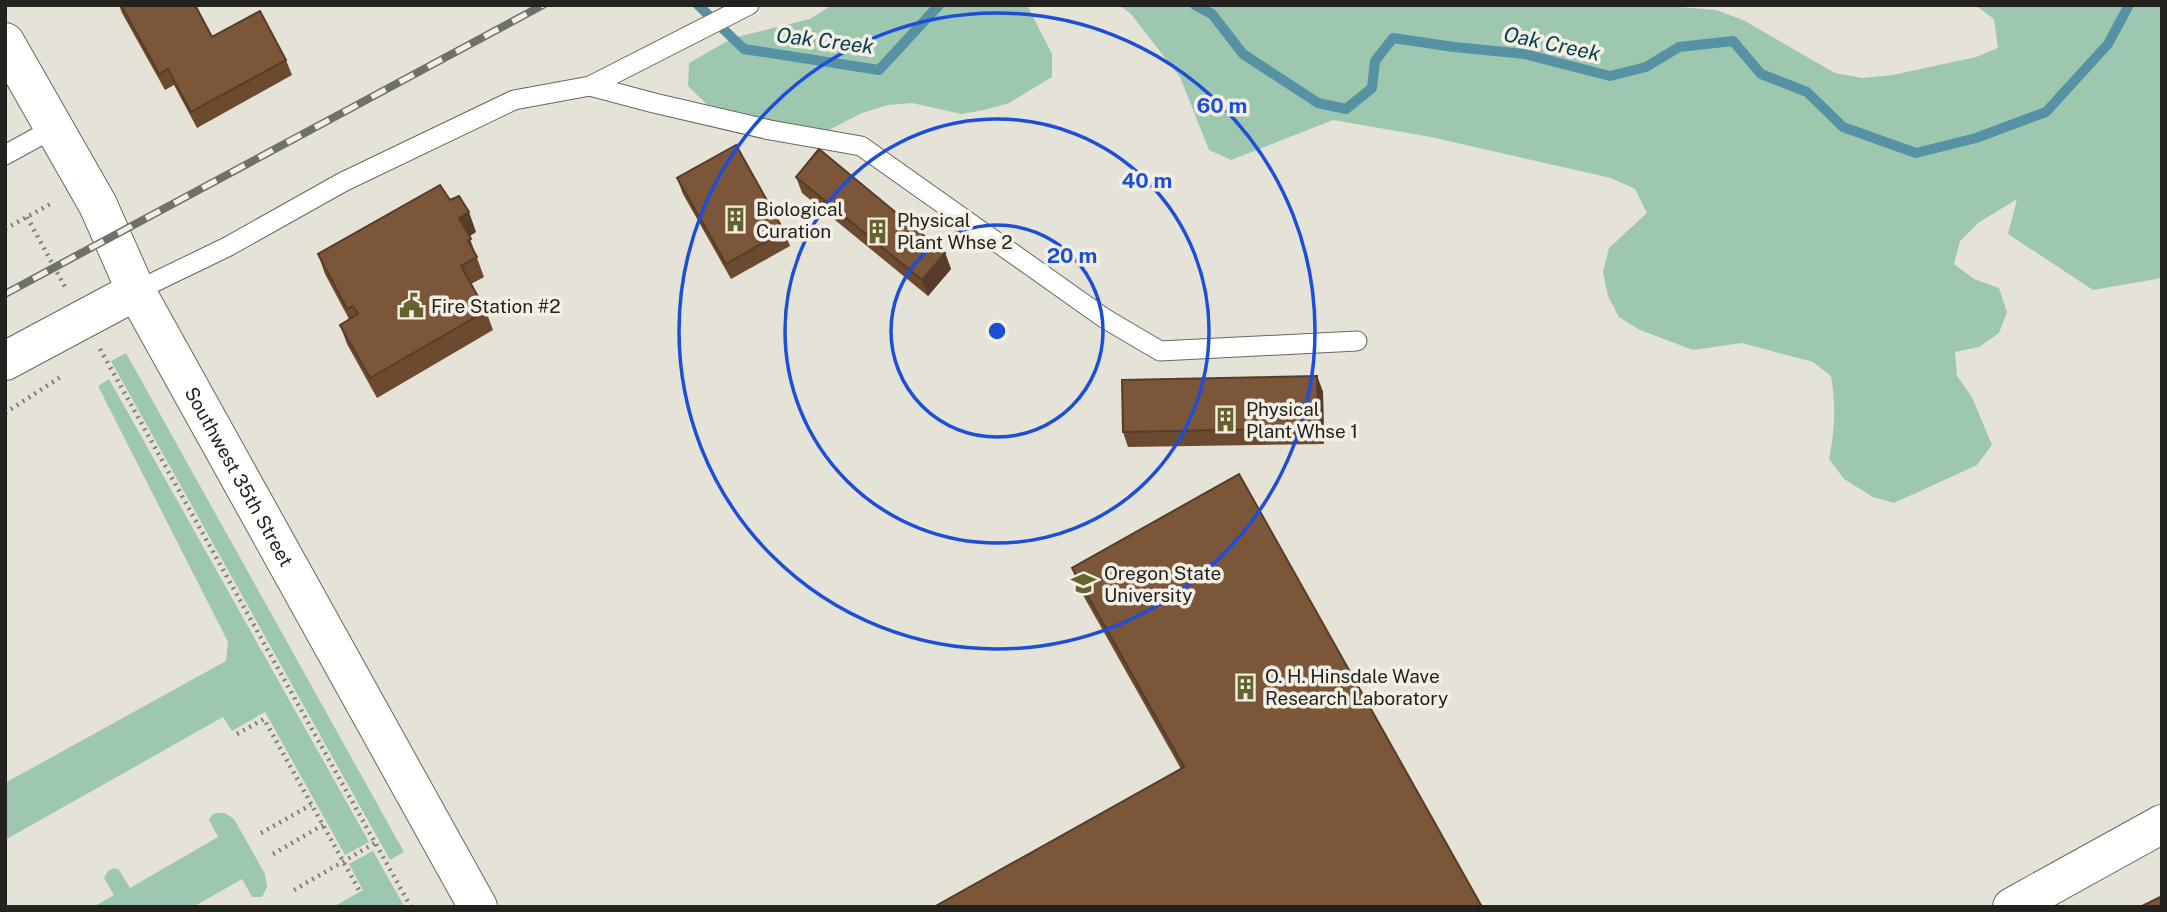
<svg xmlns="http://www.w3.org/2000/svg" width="2167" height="912" font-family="'Public Sans',sans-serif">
<rect width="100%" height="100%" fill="#e5e2d8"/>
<!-- green -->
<g fill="#9ec7b0">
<polygon points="832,5 1027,5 1052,54 1052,77 1009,103 984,110 961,114 912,103 888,105 862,113 821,134 723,120 688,86 689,63 733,38 810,19"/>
<path d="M1119 5H1655L1716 10 1743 20 1835 73 1862 78 1893 75 1976 57 1998 48 1994 19 1975 5H2162V278L2093 290 2008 234 2017 199 1978 223 1960 241 1954 264 1974 279 1999 288 2007 312 1999 333 1979 347 1955 352 1957 376 1972 397 1992 445 1977 465 1894 503 1873 497 1844 479 1829 459C1835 430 1836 405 1831 376L1813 362 1742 343 1693 350 1640 330 1619 317 1608 296 1603 272 1609 248 1647 213 1635 189 1611 178 1431 137 1333 120 1231 160 1209 150 1180 77 1131 14Z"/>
<polygon points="126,353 404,852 390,860 111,361"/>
<polygon points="109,379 369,842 345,855 265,712 232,731 223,717 5,840 5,783 226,661 228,642 98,386"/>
<polygon points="216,813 225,813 234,819 265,874 267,887 262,897 252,897 242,879 193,907 93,907 114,895 104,878 108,871 114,868 119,870 130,888 218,837 209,820 212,815"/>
<polygon points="373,851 404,906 333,907 363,890 349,864"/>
</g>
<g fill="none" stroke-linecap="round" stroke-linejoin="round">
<!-- stream -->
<g stroke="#5692a3" stroke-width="10">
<polyline points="698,5 744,49 879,70 939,5"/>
<polyline points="1195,5 1212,14 1243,54 1318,103 1346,109 1372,88 1375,61 1393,38 1454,47 1525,54 1610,76 1646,67 1679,47 1733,41 1761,74 1807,92 1843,127 1916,153 1976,138 2046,112 2108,44 2129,5"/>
</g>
<defs>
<g id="service">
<polyline points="590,86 749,5"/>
<polyline points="5,155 54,128"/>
<polyline points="136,291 227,247 343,182 514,100 590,86 654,103 770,130 861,146 1104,318 1160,351 1357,341"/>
</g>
<polyline id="minor" points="2012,907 2162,824"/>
<polyline id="tertiary" points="5,361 136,291"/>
<g id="secondary">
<path id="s1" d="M5 42 98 205 136 291 478 907"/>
</g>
</defs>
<!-- service casing -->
<use href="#service" stroke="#6a675e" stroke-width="21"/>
<!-- minor casing -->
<use href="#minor" stroke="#6a675e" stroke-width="40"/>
<!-- tertiary casing -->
<use href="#tertiary" stroke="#6a675e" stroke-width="40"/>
<!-- secondary casing -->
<use href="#secondary" stroke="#6a675e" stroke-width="40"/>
<!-- path -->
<g stroke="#818079" stroke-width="4.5" stroke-dasharray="2 5" stroke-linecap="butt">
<polyline points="27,217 65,287"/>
<polyline points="5,229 54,202"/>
<polyline points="100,349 411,907"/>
<polyline points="5,413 62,376"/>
<polyline points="237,734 264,719 359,890"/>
<polyline points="261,833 311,805"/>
<polyline points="273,854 323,825"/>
<polyline points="294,890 375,843"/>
</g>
<!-- service -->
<use href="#service" stroke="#fff" stroke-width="19"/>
<!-- minor -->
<use href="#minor" stroke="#fff" stroke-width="38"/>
<!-- tertiary -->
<use href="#tertiary" stroke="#fff" stroke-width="38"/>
<!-- secondary -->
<use href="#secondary" stroke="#fff" stroke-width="38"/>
<defs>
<polyline id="rail" points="5,294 543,5"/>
</defs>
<!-- rail casing -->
<use href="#rail" stroke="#716f69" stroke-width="8"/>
<!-- rail -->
<use href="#rail" stroke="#f3efe5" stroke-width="5" stroke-dasharray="16" stroke-linecap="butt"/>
</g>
<!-- wall -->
<g fill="#6b4a30">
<polygon points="119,5 195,5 212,37 286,60 292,75 197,128 174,85 165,90 122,13"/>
<polygon points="796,177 945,253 951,269 928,296 802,193"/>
<polygon points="677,178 784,231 790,246 731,279 683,194"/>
<polygon points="450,200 476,232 469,236 484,277 471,284 486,311 493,330 377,398 347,344 340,325 349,319 325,274 318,254"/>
<polygon points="1317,376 1323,392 1324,444 1128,447 1123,432"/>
<polygon points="1072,568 1482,907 1181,769 1079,588"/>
</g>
<!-- shaded-wall -->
<g fill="#573c27">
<polygon points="469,212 476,232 467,238 459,218"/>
<polygon points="945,253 951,269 928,296 922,280"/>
<polygon points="1317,376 1323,392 1324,444 1318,428"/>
</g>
<!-- building -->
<g fill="#7c5638" stroke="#573c27" stroke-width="2">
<polygon points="121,5 195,5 212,37 260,11 286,60 191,112 168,69 159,74"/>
<polygon points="736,145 784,231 726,264 677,178"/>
<polygon points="819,149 945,253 922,280 796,177"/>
<polygon points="440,185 450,200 459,196 469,212 459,218 471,239 468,241 477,257 461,266 486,311 370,378 340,325 358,314 353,306 347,309 318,254"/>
<polygon points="1317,376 1318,428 1123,432 1122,380"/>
<polygon points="1239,474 1482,907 934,907 1184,767 1072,568"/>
<polygon points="2162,896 2162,907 2142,906"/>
</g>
<!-- distance rings -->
<g fill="none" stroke="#1d4ed8" stroke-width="3.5">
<circle cx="997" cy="331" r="106"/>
<circle cx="997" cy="331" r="212"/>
<circle cx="997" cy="331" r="318"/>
</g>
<!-- icons -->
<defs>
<symbol id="building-bare" viewBox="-9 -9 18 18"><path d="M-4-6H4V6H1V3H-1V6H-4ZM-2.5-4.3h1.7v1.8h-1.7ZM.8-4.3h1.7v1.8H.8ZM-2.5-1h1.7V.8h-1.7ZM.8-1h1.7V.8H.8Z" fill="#65622f" stroke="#f3efe5" stroke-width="2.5" paint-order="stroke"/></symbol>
<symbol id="civic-bare" viewBox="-9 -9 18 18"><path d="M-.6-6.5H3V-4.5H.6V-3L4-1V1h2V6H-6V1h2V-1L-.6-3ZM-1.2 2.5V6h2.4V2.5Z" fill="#65622f" stroke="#f3efe5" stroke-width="2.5" paint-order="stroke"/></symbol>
<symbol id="university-bare" viewBox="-9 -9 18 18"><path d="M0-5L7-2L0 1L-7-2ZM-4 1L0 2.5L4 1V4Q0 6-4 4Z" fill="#65622f" stroke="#f3efe5" stroke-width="2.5" paint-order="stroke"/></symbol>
</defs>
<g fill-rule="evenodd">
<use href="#building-bare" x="718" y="202" width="35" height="35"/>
<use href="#building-bare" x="860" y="214" width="35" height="35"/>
<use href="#civic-bare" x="394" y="288" width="35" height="35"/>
<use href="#building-bare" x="1208" y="402" width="35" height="35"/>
<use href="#university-bare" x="1066" y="566" width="35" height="35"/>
<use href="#building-bare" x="1228" y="670" width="35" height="35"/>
</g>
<g text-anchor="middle" stroke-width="7" stroke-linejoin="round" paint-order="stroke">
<!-- poi labels -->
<g font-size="19" fill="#23221f" stroke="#f3efe5" text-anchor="start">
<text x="756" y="216">Biological<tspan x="756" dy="22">Curation</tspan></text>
<text x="897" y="227">Physical<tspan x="897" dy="22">Plant Whse 2</tspan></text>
<text x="431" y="313">Fire Station #2</text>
<text x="1246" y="416">Physical<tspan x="1246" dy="22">Plant Whse 1</tspan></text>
<text x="1104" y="580">Oregon State<tspan x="1104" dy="22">University</tspan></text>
<text x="1265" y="683">O. H. Hinsdale Wave<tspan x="1265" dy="22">Research Laboratory</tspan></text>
</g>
<!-- street labels -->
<g font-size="19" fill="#23221f" stroke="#f3efe5">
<text dy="7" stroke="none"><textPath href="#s1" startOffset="494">Southwest 35th Street</textPath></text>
</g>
<!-- water labels -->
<g font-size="21" font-style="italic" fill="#043e4c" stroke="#f3efe5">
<text transform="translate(825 41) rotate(7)" y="7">Oak Creek</text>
<text transform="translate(1552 44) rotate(12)" y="7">Oak Creek</text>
</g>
</g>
<circle cx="997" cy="331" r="10" fill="#1d4ed8" stroke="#f3efe5" stroke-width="3.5"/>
<g font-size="21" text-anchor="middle" font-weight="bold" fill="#1d4ed8" stroke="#f3efe5" stroke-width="7" stroke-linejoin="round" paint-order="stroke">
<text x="1222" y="113">60 m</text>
<text x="1147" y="188">40 m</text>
<text x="1072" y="263">20 m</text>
</g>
<!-- border -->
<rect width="2167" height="912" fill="none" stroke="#23221f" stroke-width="14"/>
</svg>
